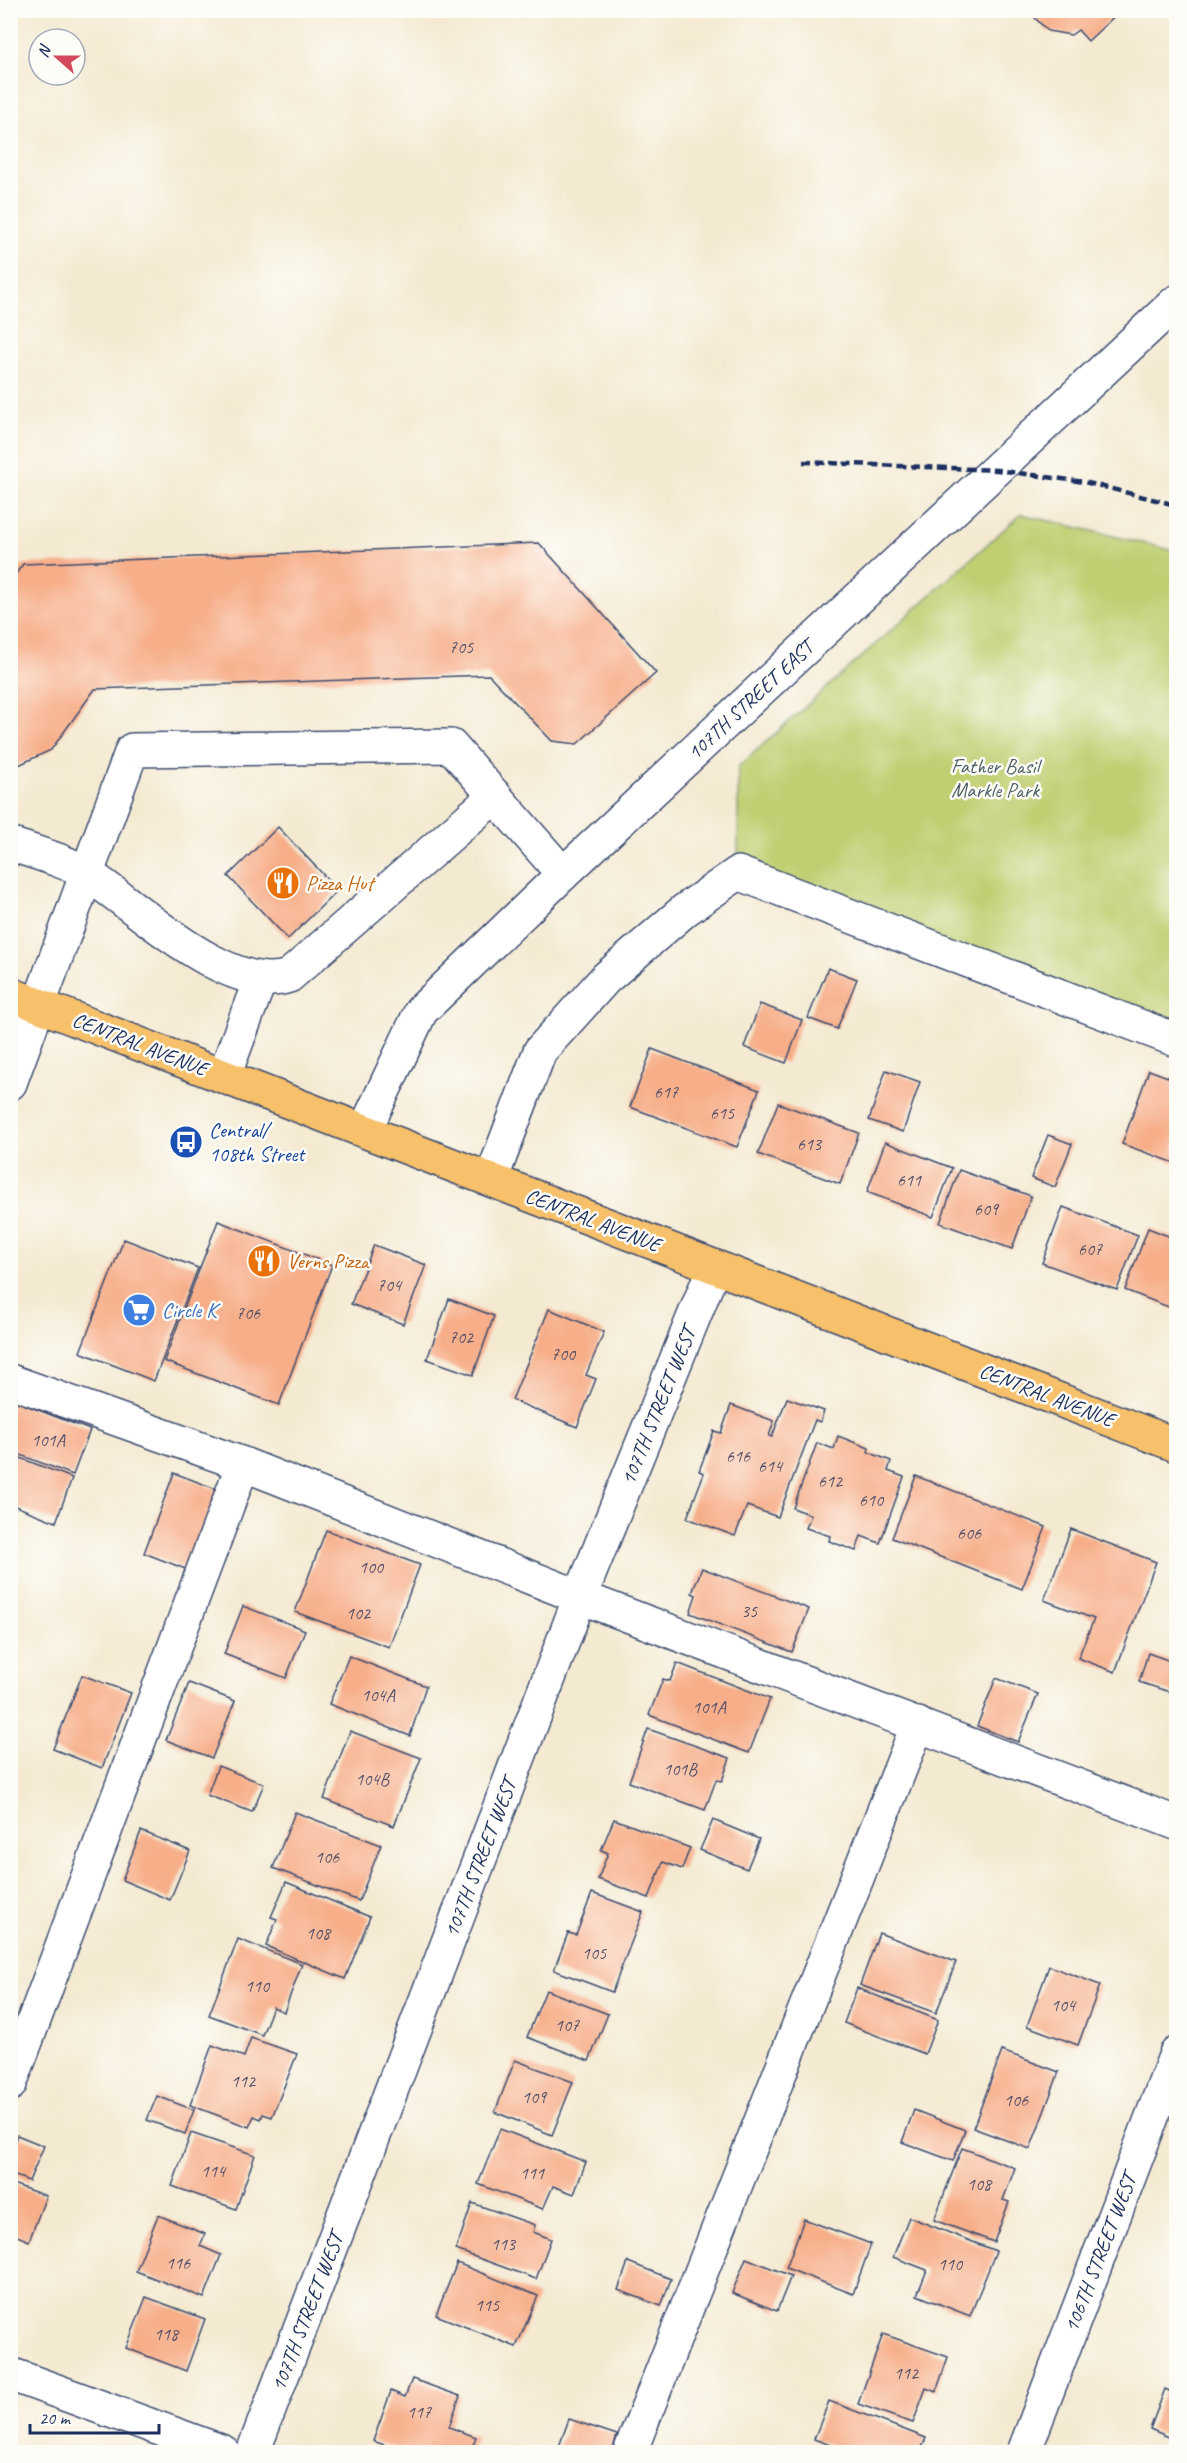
<svg xmlns="http://www.w3.org/2000/svg" width="1187" height="2463" font-family="Caveat,sans-serif">
<rect width="100%" height="100%" fill="#fdfcf7"/>
<filter id="ink" filterUnits="userSpaceOnUse"><feTurbulence type="fractalNoise" baseFrequency=".0167" numOctaves="2"/><feDisplacementMap in="SourceGraphic" scale="12" xChannelSelector="R" yChannelSelector="G"/><feConvolveMatrix kernelMatrix="1 2 1 2 8 2 1 2 1" color-interpolation-filters="sRGB"/></filter>
<filter id="wash" filterUnits="userSpaceOnUse"><feTurbulence type="fractalNoise" baseFrequency=".008" numOctaves="4" result="noise"/><feDisplacementMap in="SourceGraphic" scale="24" xChannelSelector="R" yChannelSelector="G"/><feGaussianBlur stdDeviation="1.35" result="paint"/><feColorMatrix in="noise" values="0 0 0 0 0 0 0 0 0 0 0 0 0 0 0 0 0 1.4 0 .05"/><feComposite in="paint" operator="in"/></filter>
<g filter="url(#wash)">
<rect width="100%" height="100%" fill="#f4ead2"/>
<!-- green -->
<polygon fill="#bfcf71" stroke="#6d7f68" stroke-width="1.5" points="1021,514 1176,551 1176,1040 738,873 738,767"/>
<g id="blocks">
<!-- building -->
<g fill="#f7ae89">
<polygon points="1027,10 1121,10 1088,41 1078,30 1071,35 1048,31"/>
<polygon points="539,543 656,673 577,744 552,741 489,675 95,689 51,750 10,769 10,582 23,564"/>
<polygon points="278,827 338,890 288,939 228,876"/>
<polygon points="828,968 857,979 837,1029 808,1018"/>
<polygon points="760,1004 802,1020 786,1063 744,1047"/>
<polygon points="652,1049 759,1090 737,1147 630,1107"/>
<polygon points="886,1070 920,1082 903,1132 869,1120"/>
<polygon points="1149,1070 1176,1080 1175,1163 1122,1144"/>
<polygon points="778,1103 859,1133 840,1184 758,1154"/>
<polygon points="1048,1135 1072,1144 1055,1187 1031,1178"/>
<polygon points="885,1142 952,1168 933,1217 867,1192"/>
<polygon points="959,1170 1031,1196 1012,1249 940,1223"/>
<polygon points="1063,1207 1138,1235 1117,1290 1042,1263"/>
<polygon points="218,1221 332,1265 279,1405 164,1361"/>
<polygon points="1148,1228 1176,1239 1176,1310 1125,1290"/>
<polygon points="124,1239 198,1268 154,1381 80,1352"/>
<polygon points="374,1245 426,1265 403,1324 351,1304"/>
<polygon points="449,1299 494,1316 473,1375 427,1359"/>
<polygon points="549,1309 604,1332 586,1375 596,1379 577,1427 512,1400"/>
<polygon points="787,1398 824,1411 820,1422 815,1420 778,1517 747,1506 735,1536 687,1518 704,1473 699,1471 714,1431 721,1433 731,1405 774,1421 769,1436 772,1437"/>
<polygon points="10,1399 90,1430 73,1475 10,1451"/>
<polygon points="838,1436 869,1448 868,1452 891,1461 888,1471 904,1477 880,1543 861,1536 856,1551 829,1541 830,1536 806,1528 811,1515 793,1508 817,1443 834,1449"/>
<polygon points="10,1454 72,1478 56,1522 10,1504"/>
<polygon points="174,1473 219,1490 188,1570 144,1553"/>
<polygon points="916,1476 1046,1527 1022,1589 892,1538"/>
<polygon points="1071,1529 1156,1562 1115,1672 1078,1658 1094,1619 1044,1600"/>
<polygon points="326,1530 420,1565 389,1647 295,1612"/>
<polygon points="702,1568 809,1609 792,1652 690,1613 696,1595 692,1593"/>
<polygon points="243,1606 305,1630 286,1678 224,1654"/>
<polygon points="1148,1653 1176,1663 1176,1694 1139,1682"/>
<polygon points="349,1656 426,1686 410,1736 329,1704"/>
<polygon points="677,1663 770,1699 749,1753 649,1715 663,1679 670,1681"/>
<polygon points="82,1675 131,1693 102,1768 53,1749"/>
<polygon points="996,1678 1038,1694 1018,1742 977,1726"/>
<polygon points="189,1683 235,1701 212,1758 166,1740"/>
<polygon points="648,1729 730,1758 722,1781 716,1780 705,1810 629,1782"/>
<polygon points="350,1731 421,1758 394,1826 324,1799"/>
<polygon points="218,1766 264,1784 252,1812 207,1795"/>
<polygon points="295,1812 381,1845 359,1901 273,1868"/>
<polygon points="614,1819 690,1848 682,1869 663,1862 649,1898 598,1879 608,1853 601,1850"/>
<polygon points="713,1820 759,1839 747,1869 700,1850"/>
<polygon points="141,1831 190,1851 170,1900 122,1880"/>
<polygon points="286,1882 370,1917 345,1979 266,1946 277,1919 271,1917"/>
<polygon points="592,1893 643,1912 612,1992 554,1970 568,1933 576,1935"/>
<polygon points="879,1933 956,1962 936,2013 860,1985"/>
<polygon points="238,1939 302,1964 284,2012 273,2007 262,2035 209,2015"/>
<polygon points="1049,1966 1100,1985 1078,2045 1027,2026"/>
<polygon points="857,1988 938,2020 925,2054 844,2023"/>
<polygon points="546,1990 608,2014 589,2061 527,2037"/>
<polygon points="251,2038 297,2054 272,2117 263,2114 261,2119 254,2116 249,2127 190,2105 212,2045 244,2057"/>
<polygon points="1002,2051 1059,2072 1030,2149 973,2128"/>
<polygon points="515,2060 573,2082 552,2135 495,2112"/>
<polygon points="157,2096 194,2110 185,2134 147,2120"/>
<polygon points="914,2110 965,2130 953,2161 902,2142"/>
<polygon points="500,2129 586,2162 574,2194 553,2186 543,2209 478,2184"/>
<polygon points="191,2133 255,2155 236,2209 172,2186"/>
<polygon points="17,2135 44,2146 29,2181 10,2174 10,2152"/>
<polygon points="962,2148 1015,2168 1003,2200 1009,2202 994,2242 934,2220"/>
<polygon points="10,2183 46,2196 29,2241 10,2233"/>
<polygon points="472,2203 535,2225 533,2232 551,2239 536,2279 456,2250"/>
<polygon points="158,2215 205,2234 200,2246 221,2255 204,2298 136,2271"/>
<polygon points="909,2217 996,2251 970,2316 917,2295 927,2270 893,2257"/>
<polygon points="804,2219 871,2244 853,2294 786,2268"/>
<polygon points="746,2258 791,2276 777,2311 732,2293"/>
<polygon points="628,2262 671,2279 661,2306 618,2290"/>
<polygon points="457,2263 538,2296 516,2347 436,2315"/>
<polygon points="146,2297 205,2319 186,2371 126,2348"/>
<polygon points="883,2334 948,2357 936,2392 926,2388 913,2423 858,2404"/>
<polygon points="412,2379 460,2396 449,2427 476,2437 470,2452 405,2452 373,2441 391,2391 405,2397"/>
<polygon points="1165,2389 1176,2394 1176,2440 1150,2429"/>
<polygon points="829,2401 926,2438 920,2452 849,2452 814,2439"/>
<polygon points="569,2419 617,2435 612,2452 557,2452"/>
</g>
</g>
</g>
<g filter="url(#ink)">
<use href="#blocks" fill-opacity="0" stroke="#3c4b6f" stroke-width="1.5"/>
<g fill="none" stroke-linecap="round" stroke-linejoin="round">
<defs>
<g id="minor">
<path d="M10 844C35 853 65 860 87 874 136 905 229 997 289 976L495 796"/>
<polyline points="224,1076 260,980"/>
<polyline points="10,1083 132,750 451,746 563,874"/>
<polyline points="365,1130 421,1011 563,874 1176,302"/>
<polyline points="491,1180 540,1051 606,978 685,910 738,873 1176,1040"/>
<polyline points="10,1381 243,1464 580,1597 1176,1823"/>
<polyline points="10,2084 243,1464"/>
<polyline points="10,2374 223,2452"/>
<polyline points="253,2452 580,1597 714,1267"/>
<polyline points="630,2452 918,1724"/>
<polyline points="1024,2452 1176,2054"/>
</g>
<polyline id="major" points="10,994 1176,1445"/>
</defs>
<!-- minor casing -->
<use href="#minor" stroke="#3c4b6f" stroke-width="36"/>
<!-- major casing -->
<use href="#major" stroke="#3c4b6f" stroke-width="36"/>
<!-- minor -->
<use href="#minor" stroke="#fff" stroke-width="33"/>
<!-- major -->
<use href="#major" stroke="#f7c06b" stroke-width="33"/>
<!-- rail -->
<polyline stroke="#1b2f5e" stroke-width="4.5" stroke-dasharray="9 4.5" stroke-linecap="butt" points="803,462 997,470 1084,482 1176,505"/>
</g>
</g>
<!-- icons -->
<defs>
<symbol id="restaurant-disc" viewBox="-11 -11 22 22"><circle r="9.5" fill="#e8710a" stroke="#fdfcf7"/><path d="M-5-6h1v4h1v-4h1v4h1v-4h1v5L-1.5 .5V6h-2V.5L-5-1ZM5-6V6H3V1.5H1.5Q1.5-4 5-6Z" fill="#fff"/></symbol>
<symbol id="bus-disc" viewBox="-11 -11 22 22"><circle r="9.5" fill="#1a4fb4" stroke="#fdfcf7"/><path d="M-5-6H5V4H4V6H2V4H-2V6H-4V4H-5ZM-3.5-4V0h7V-4ZM-3.5 1.2v1.5H-2V1.2ZM2 1.2v1.5H3.5V1.2Z" fill="#fff"/></symbol>
<symbol id="supermarket-disc" viewBox="-11 -11 22 22"><circle r="9.5" fill="#3f7fe0" stroke="#fdfcf7"/><path d="M-6-5.5h2.5l.6 2H6L4.5 2H-2.5L-4.4-4H-6ZM-1.5 3.2a1.3 1.3 0 1 0 .1 0ZM3 3.2a1.3 1.3 0 1 0 .1 0Z" fill="#fff"/></symbol>
</defs>
<g fill-rule="evenodd">
<use href="#restaurant-disc" x="264" y="864" width="38" height="38"/>
<use href="#bus-disc" x="167" y="1123" width="38" height="38"/>
<use href="#restaurant-disc" x="245" y="1242" width="38" height="38"/>
<use href="#supermarket-disc" x="120" y="1291" width="38" height="38"/>
</g>
<g text-anchor="middle" stroke-width="5" stroke-linejoin="round" paint-order="stroke">
<!-- number labels -->
<g font-size="18" fill="#524f69">
<text x="461" y="653">705</text>
<text x="666" y="1098">617</text>
<text x="722" y="1119">615</text>
<text x="809" y="1150">613</text>
<text x="909" y="1186">611</text>
<text x="986" y="1215">609</text>
<text x="1090" y="1255">607</text>
<text x="389" y="1291">704</text>
<text x="248" y="1319">706</text>
<text x="461" y="1343">702</text>
<text x="563" y="1360">700</text>
<text x="48" y="1446">101A</text>
<text x="738" y="1462">616</text>
<text x="770" y="1472">614</text>
<text x="830" y="1487">612</text>
<text x="871" y="1506">610</text>
<text x="969" y="1539">606</text>
<text x="371" y="1573">100</text>
<text x="749" y="1617">35</text>
<text x="358" y="1619">102</text>
<text x="378" y="1701">104A</text>
<text x="709" y="1713">101A</text>
<text x="680" y="1775">101B</text>
<text x="372" y="1785">104B</text>
<text x="327" y="1863">106</text>
<text x="318" y="1939">108</text>
<text x="594" y="1959">105</text>
<text x="257" y="1992">110</text>
<text x="1063" y="2011">104</text>
<text x="567" y="2031">107</text>
<text x="243" y="2087">112</text>
<text x="534" y="2103">109</text>
<text x="1016" y="2106">106</text>
<text x="213" y="2177">114</text>
<text x="532" y="2179">111</text>
<text x="979" y="2190">108</text>
<text x="503" y="2250">113</text>
<text x="178" y="2269">116</text>
<text x="950" y="2270">110</text>
<text x="487" y="2311">115</text>
<text x="166" y="2340">118</text>
<text x="906" y="2379">112</text>
<text x="419" y="2418">117</text>
</g>
<!-- street labels -->
<g font-size="21" fill="#1b2f5e" stroke="#fdfcf7">
<text transform="translate(750 700) rotate(-43)" y="7">107TH STREET EAST</text>
<text transform="translate(140 1044) rotate(21)" y="7">CENTRAL AVENUE</text>
<text transform="translate(593 1220) rotate(21)" y="7">CENTRAL AVENUE</text>
<text transform="translate(1047 1395) rotate(21)" y="7">CENTRAL AVENUE</text>
<text transform="translate(658 1406) rotate(-68)" y="7">107TH STREET WEST</text>
<text transform="translate(480 1858) rotate(-69)" y="7">107TH STREET WEST</text>
<text transform="translate(1100 2253) rotate(-69)" y="7">106TH STREET WEST</text>
<text transform="translate(307 2312) rotate(-69)" y="7">107TH STREET WEST</text>
</g>
<!-- park labels -->
<g font-size="21" fill="#4c5f64" stroke="#fdfcf7">
<text x="995" y="773">Father Basil<tspan x="995" dy="24">Markle Park</tspan></text>
</g>
<!-- food labels -->
<g font-size="21" fill="#c56008" stroke="#fdfcf7" text-anchor="start">
<text x="306" y="890">Pizza Hut</text>
<text x="287" y="1268">Verns Pizza</text>
</g>
<!-- transit labels -->
<g font-size="21" fill="#164399" stroke="#fdfcf7" text-anchor="start">
<text x="209" y="1137">Central/<tspan x="209" dy="24">108th Street</tspan></text>
</g>
<!-- shop labels -->
<g font-size="21" fill="#366cbe" stroke="#fdfcf7" text-anchor="start">
<text x="162" y="1317">Circle K</text>
</g>
</g>
<!-- margin -->
<rect width="1187" height="2463" fill="none" stroke="#fdfcf7" stroke-width="36"/>
<!-- north arrow -->
<g transform="translate(57 57) rotate(291)"><circle r="28" fill="#fdfcf7" stroke="#a3aaba" stroke-width="1.5"/>
<path d="M0-4.5L10 22L0 15L-10 22Z" fill="#d1495b"/>
<text y="-9" font-size="16" font-weight="bold" text-anchor="middle" fill="#1b2f5e">N</text>
</g>
<!-- scale -->
<path d="M30 2424v9h129v-9" fill="none" stroke="#1b2f5e" stroke-width="3"/>
<text x="39" y="2424" font-size="18" fill="#1b2f5e" stroke="#fdfcf7" stroke-width="4.5" paint-order="stroke">20 m</text>
</svg>
